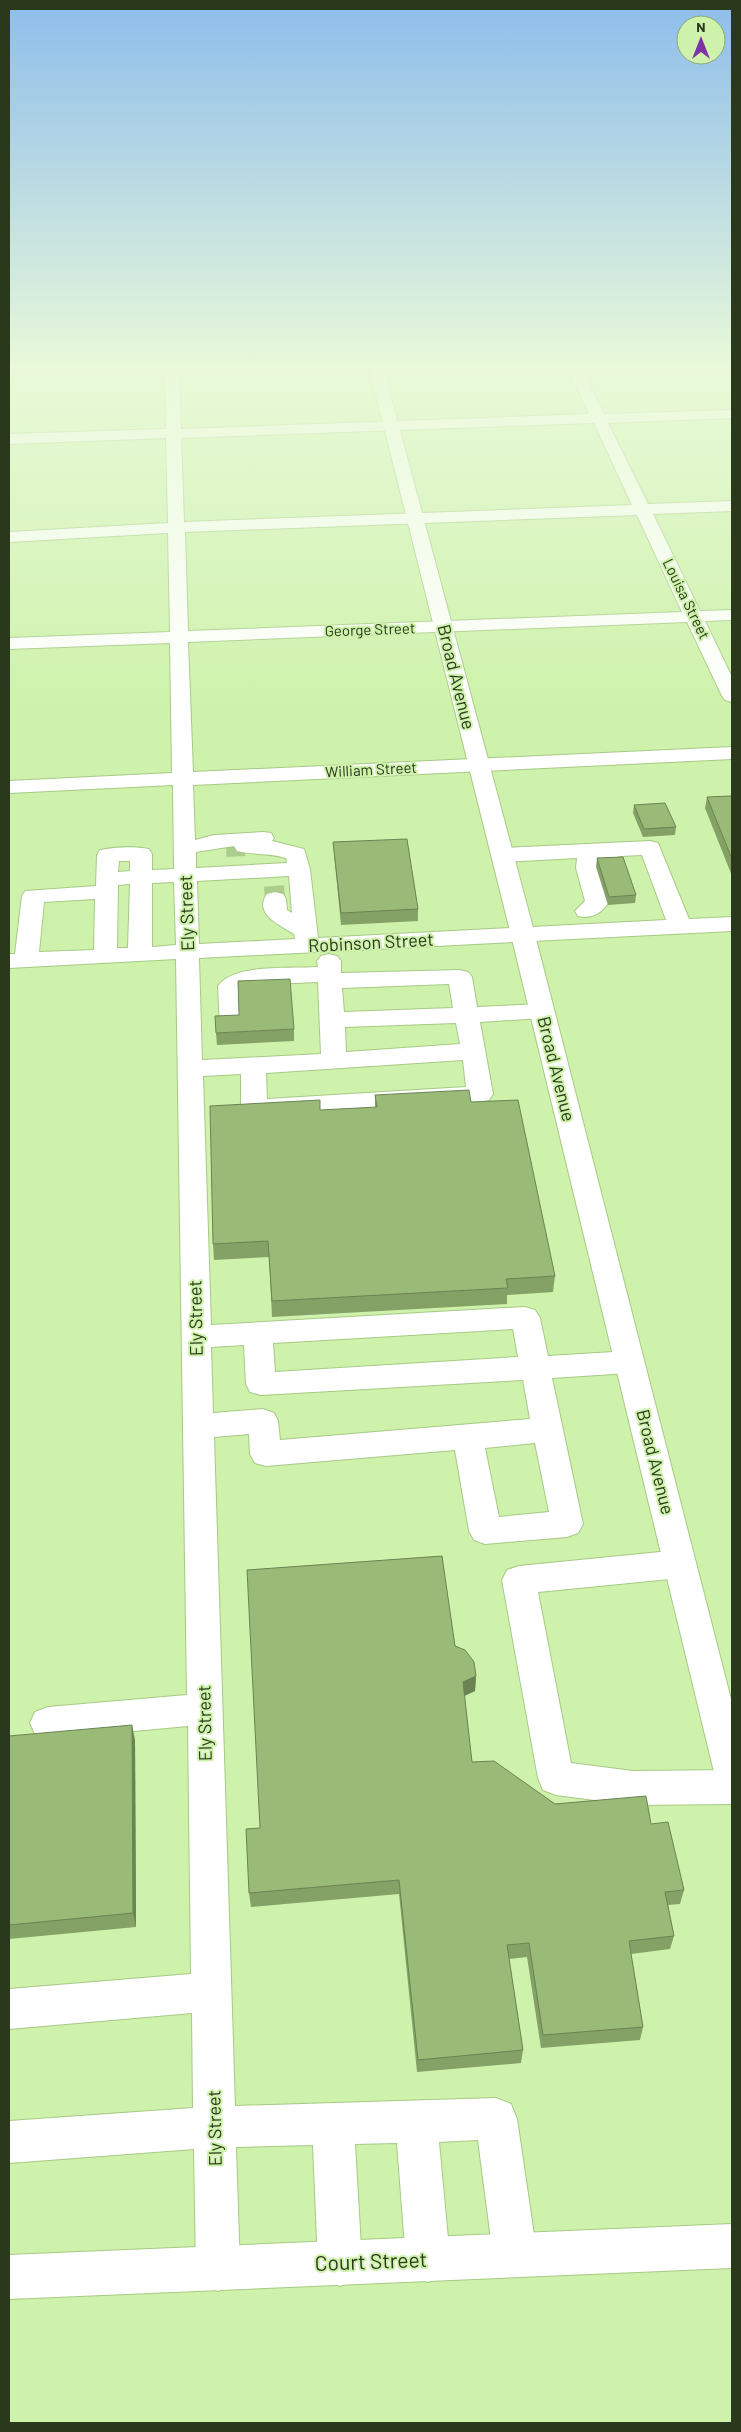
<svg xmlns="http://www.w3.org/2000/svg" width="741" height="2432" font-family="Barlow,sans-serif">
<rect width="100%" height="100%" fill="#cef2ab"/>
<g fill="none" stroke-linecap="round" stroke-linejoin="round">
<!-- minor-tunnel -->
<g stroke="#adcd8e" stroke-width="20" stroke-dasharray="20 10" stroke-linecap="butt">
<polyline points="226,847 245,846"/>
<polyline points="274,886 275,899"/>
</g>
<defs>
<g id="minor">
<path d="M165 367H179L181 429 589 414 567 367H581L604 414 732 410V418L608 423 648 504 732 501V511L653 514 700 611 732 610V620L705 621 732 677V702L725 700 722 696 687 622 188 642 193 772 732 747V759L193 785 195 840 214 835 263 832 271 833 274 838 272 841 304 849 310 869 318 938 666 920 642 855 621 856 599 861 598 868 608 903C601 914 591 919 578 916L575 911 585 901 576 868 577 858 502 862 494 860 491 855 494 850 502 848 650 841 658 843 689 919 732 917V931L199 958 202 1060 321 1054 318 982 249 985 242 989 244 1028 241 1033 232 1036 223 1033 220 1028 218 986C234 963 292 969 318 967L317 961 321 956 329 954 337 956 341 961V973L460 970 468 972 472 977 477 1007 542 1004 551 1006 554 1011 551 1016 542 1018 480 1022 493 1094 489 1100 480 1102 254 1116 245 1114 241 1108V1074L203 1076 211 1325 525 1307 535 1310 540 1318 548 1356 629 1351 640 1354 644 1362 640 1370 629 1373 552 1378 583 1524 578 1533 567 1537 485 1544 474 1540 469 1531 455 1450 266 1466 255 1463 250 1454 249 1434 214 1437 235 2106 496 2098 511 2104 517 2119 537 2255 531 2271 515 2277 499 2271 493 2255 478 2140 439 2142 450 2260 444 2276 428 2282 412 2276 406 2260 397 2143 355 2144 362 2264 356 2280 340 2286 324 2280 318 2264 313 2145 236 2147 240 2269 234 2285 218 2291 202 2285 196 2269 194 2149 9 2163V2121L193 2108 192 2013 9 2029V1989L191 1974 188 1726 48 1739 35 1734 30 1723 35 1712 48 1707 187 1695 176 959 9 968V954H15L22 896 25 891 96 886 97 855 100 850C115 847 134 846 149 849L152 854V870L174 869 173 785 9 793V781L172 773 170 643 9 649V638L170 632 168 533 9 542V532L168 523 166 438 9 444V434L166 429ZM594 423 632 505 184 522 181 438ZM637 515 682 612 188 631 185 532ZM234 846 237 851C254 855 270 853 286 858L287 863 196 868V852ZM119 861H130V871L118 872ZM289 876 292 913 287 910 286 899 283 894 275 892 267 894C253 914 280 925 294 934L295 939 199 944 197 881ZM174 882 176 945 152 947V883ZM130 884 128 948H117L118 885ZM95 899 94 950 39 952 44 902ZM449 984 453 1008 344 1012 342 988ZM456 1023 460 1044 346 1052 345 1027ZM463 1060 466 1087 267 1099 266 1073ZM513 1329 518 1357 275 1372 273 1343ZM244 1345 246 1384 250 1392 261 1395 523 1380 530 1419 280 1440 278 1421 274 1413 263 1409 213 1413 211 1347ZM535 1443 549 1512 499 1517 485 1448Z"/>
<polygon points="680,1550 692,1554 696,1564 692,1574 680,1578 538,1592 571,1763 633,1771 732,1770 732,1804 633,1805 556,1795 543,1790 538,1778 502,1580 507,1570 519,1566"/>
</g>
<g id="major">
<polygon points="369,367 383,367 535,935 732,1703 732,1789 719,1784 714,1772 511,935"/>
<polygon points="732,2224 732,2268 9,2299 9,2255"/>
</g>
</defs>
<!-- minor casing -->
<use href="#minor" stroke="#a7c985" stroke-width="2"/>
<!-- major casing -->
<use href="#major" stroke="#a7c985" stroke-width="2"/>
<!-- minor -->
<use href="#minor" fill="#fff" fill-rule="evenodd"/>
<!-- major -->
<use href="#major" fill="#fff" fill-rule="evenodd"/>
</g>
<!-- wall -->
<g fill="#84a166">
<polygon points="732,796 732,876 705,808 707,797"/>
<polygon points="634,805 676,827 675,835 643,837 633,813"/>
<polygon points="333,842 418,909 418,921 341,925 334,853"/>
<polygon points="597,858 636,895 635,903 608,905 596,867"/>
<polygon points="294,1029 294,1041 217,1045 216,1033"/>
<polygon points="375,1095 471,1102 555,1276 553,1292 507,1295 507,1304 272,1317 269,1257 214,1260 213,1244 375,1107"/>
<polygon points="455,1646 476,1676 475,1691 464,1696 472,1762 555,1804 651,1824 684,1890 680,1904 668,1905 674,1936 670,1949 631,1954 643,2027 640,2040 541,2048 527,1957 509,1959 523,2050 521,2063 417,2072 399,1894 251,1907 249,1893 260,1828"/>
<polygon points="9,1736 135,1740 136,1927 9,1939"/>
</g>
<!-- shaded-wall -->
<g fill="#6b8353">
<polygon points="476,1676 475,1691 462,1697 463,1682"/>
<polygon points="132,1725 135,1740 136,1927 133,1913"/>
</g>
<!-- building -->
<g fill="#9b7" stroke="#6b8353">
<polygon points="732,796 732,859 707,797"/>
<polygon points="665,803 676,827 644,829 634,805"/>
<polygon points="407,839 418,909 341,913 333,842"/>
<polygon points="623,857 636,895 609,897 597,858"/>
<polygon points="290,979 294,1029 216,1033 215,1016 239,1015 238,981"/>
<polygon points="469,1090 471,1102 518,1100 555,1276 506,1279 508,1288 272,1301 268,1241 213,1244 210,1106 320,1100 320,1110 377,1107 375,1095"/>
<polygon points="442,1556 455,1646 465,1650 474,1662 476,1676 463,1682 472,1762 494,1761 555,1804 646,1796 651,1824 668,1822 684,1890 665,1892 674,1936 629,1941 643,2027 543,2035 529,1943 507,1945 523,2050 418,2060 399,1880 249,1893 246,1829 260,1828 247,1570"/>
<polygon points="132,1725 133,1913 9,1925 9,1736"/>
</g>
<!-- sky -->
<linearGradient id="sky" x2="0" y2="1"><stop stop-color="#8dbdec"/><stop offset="0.52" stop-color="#e9f9d9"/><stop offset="1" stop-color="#e9f9d9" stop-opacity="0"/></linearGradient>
<rect width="741" height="708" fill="url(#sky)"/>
<g text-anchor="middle" stroke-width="4" stroke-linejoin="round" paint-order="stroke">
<!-- far-street labels -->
<g font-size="15" fill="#2a381c" stroke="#cef2ab">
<text transform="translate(686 599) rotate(64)" y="5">Louisa Street</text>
<text transform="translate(370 630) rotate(-2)" y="5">George Street</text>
<text transform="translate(371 770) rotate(-3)" y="5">William Street</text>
</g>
<!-- street labels -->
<g font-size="18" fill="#2a381c" stroke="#cef2ab">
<text transform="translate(456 677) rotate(76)" y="6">Broad Avenue</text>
<text transform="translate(187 913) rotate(-92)" y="6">Ely Street</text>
<text transform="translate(371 943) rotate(-3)" y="6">Robinson Street</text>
<text transform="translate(556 1069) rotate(76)" y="6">Broad Avenue</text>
<text transform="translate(196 1318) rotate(-91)" y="6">Ely Street</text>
<text transform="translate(655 1462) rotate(76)" y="6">Broad Avenue</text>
<text transform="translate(205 1723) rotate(-91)" y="6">Ely Street</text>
<text transform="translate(215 2128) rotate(-91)" y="6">Ely Street</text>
</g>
<!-- near-street labels -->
<g font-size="21" fill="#2a381c" stroke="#cef2ab">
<text transform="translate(371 2262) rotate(-2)" y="7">Court Street</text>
</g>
</g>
<!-- border -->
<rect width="741" height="2432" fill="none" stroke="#2a381c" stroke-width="20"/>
<!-- north arrow -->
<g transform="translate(701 40)"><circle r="24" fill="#cef2ab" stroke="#8ca872"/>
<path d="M0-4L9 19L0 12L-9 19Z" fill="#7b33a6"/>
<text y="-8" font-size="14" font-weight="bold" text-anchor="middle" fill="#2a381c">N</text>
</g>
</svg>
